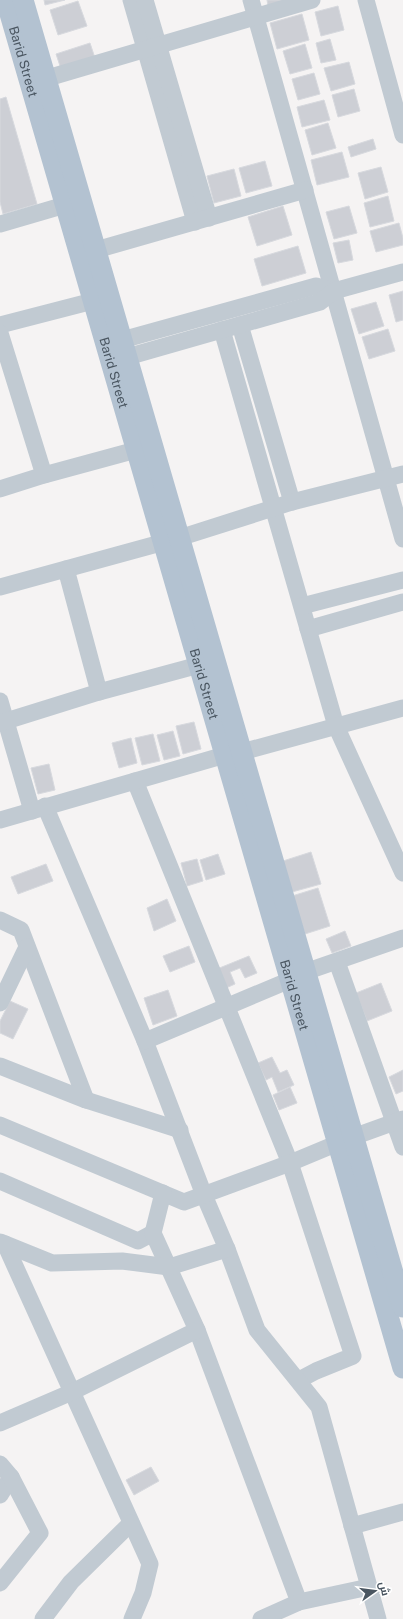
<svg xmlns="http://www.w3.org/2000/svg" width="403" height="1619" font-family="'Public Sans',Cairo,sans-serif">
<rect width="100%" height="100%" fill="#f5f3f3"/>
<!-- building -->
<g fill="#cdcfd5" stroke="#d7d9de">
<polygon points="44,0 65,0 45,5"/>
<polygon points="267,0 287,0 268,6"/>
<polygon points="78,1 87,26 58,35 50,10"/>
<polygon points="338,6 344,30 321,36 315,12"/>
<polygon points="302,14 309,40 277,49 270,23"/>
<polygon points="330,39 336,60 321,63 316,43"/>
<polygon points="90,43 95,58 61,69 56,54"/>
<polygon points="305,44 312,68 290,74 283,51"/>
<polygon points="349,62 355,84 331,91 324,68"/>
<polygon points="314,73 320,94 298,100 292,79"/>
<polygon points="354,89 360,111 338,117 332,95"/>
<polygon points="6,97 37,204 3,214 0,202 0,99"/>
<polygon points="324,100 330,120 302,127 297,107"/>
<polygon points="328,123 336,148 312,155 305,130"/>
<polygon points="373,139 376,149 351,157 348,147"/>
<polygon points="342,152 349,177 317,185 311,160"/>
<polygon points="265,161 272,186 246,193 239,168"/>
<polygon points="381,167 388,192 365,199 358,173"/>
<polygon points="234,169 241,196 214,203 207,176"/>
<polygon points="388,196 394,221 370,227 364,203"/>
<polygon points="283,206 292,235 257,246 248,217"/>
<polygon points="349,206 357,233 334,239 326,212"/>
<polygon points="399,223 403,238 403,245 376,252 370,231"/>
<polygon points="349,240 353,260 338,263 333,243"/>
<polygon points="298,246 306,273 262,286 254,259"/>
<polygon points="403,291 403,320 396,322 389,295"/>
<polygon points="376,302 384,326 359,334 351,309"/>
<polygon points="388,329 395,351 369,359 362,337"/>
<polygon points="194,722 201,749 183,754 176,726"/>
<polygon points="173,731 180,756 164,760 157,735"/>
<polygon points="153,734 160,761 142,765 135,738"/>
<polygon points="131,738 137,763 119,768 112,743"/>
<polygon points="49,764 55,790 38,794 31,768"/>
<polygon points="311,852 321,884 292,892 283,861"/>
<polygon points="218,854 225,874 206,880 200,860"/>
<polygon points="197,859 203,881 187,886 181,863"/>
<polygon points="46,864 53,881 18,894 11,877"/>
<polygon points="318,888 330,926 305,934 292,896"/>
<polygon points="167,899 176,921 154,931 147,908"/>
<polygon points="345,931 351,946 332,953 326,939"/>
<polygon points="189,946 195,962 170,972 163,956"/>
<polygon points="249,956 257,973 245,978 240,968 230,972 235,984 226,988 217,969"/>
<polygon points="381,983 392,1011 367,1021 356,993"/>
<polygon points="168,990 177,1016 153,1025 144,998"/>
<polygon points="10,1001 28,1009 13,1039 0,1033 0,1021"/>
<polygon points="272,1057 280,1073 287,1070 294,1085 278,1092 272,1077 266,1080 258,1063"/>
<polygon points="403,1070 403,1091 396,1094 389,1077"/>
<polygon points="290,1087 297,1103 279,1110 273,1095"/>
<polygon points="151,1467 159,1481 134,1495 126,1480"/>
</g>
<g fill="none" stroke-linecap="round" stroke-linejoin="round">
<!-- minor -->
<g stroke="#c1cad2" stroke-width="17">
<polyline points="131,0 195,222"/>
<polyline points="145,0 209,218"/>
<polyline points="251,0 403,539"/>
<polyline points="366,0 403,135"/>
<polyline points="34,82 312,0"/>
<polyline points="0,224 65,205"/>
<polyline points="96,250 305,190"/>
<polyline points="0,325 93,301 104,297"/>
<polyline points="240,325 292,502"/>
<polyline points="222,330 336,726 403,873"/>
<polyline points="0,333 44,475"/>
<polyline points="122,340 316,286 334,291"/>
<polyline points="127,357 320,302 334,291 403,272"/>
<polyline points="0,489 44,475 136,450"/>
<polyline points="66,569 99,692"/>
<polyline points="0,587 179,538 292,502 403,474"/>
<polyline points="302,606 403,580"/>
<polyline points="308,629 403,602"/>
<polyline points="0,701 32,811"/>
<polyline points="0,723 99,692 199,665"/>
<polyline points="135,781 290,1163 353,1356 316,1371 299,1380"/>
<polyline points="45,806 145,1041 204,1195 227,1249 257,1330 319,1407 378,1619"/>
<polyline points="0,820 225,755 242,752 403,708"/>
<polyline points="0,920 21,930 86,1100"/>
<polyline points="337,962 403,1147"/>
<polyline points="305,972 403,938"/>
<polyline points="0,1003 27,947"/>
<polyline points="145,1041 290,980"/>
<polyline points="0,1066 86,1100 180,1130"/>
<polyline points="0,1125 184,1202 290,1163 338,1143"/>
<polyline points="353,1137 403,1119"/>
<polyline points="0,1181 138,1241 153,1233"/>
<polyline points="163,1193 153,1233 197,1330 299,1602"/>
<polyline points="0,1242 5,1244 150,1564 143,1593 132,1619"/>
<polyline points="5,1244 52,1263 122,1261 169,1267 227,1249"/>
<polyline points="0,1423 72,1392 197,1330"/>
<polyline points="0,1464 11,1477 0,1495"/>
<polyline points="352,1526 403,1512"/>
<polyline points="0,1583 40,1533 11,1477"/>
<polyline points="43,1619 71,1582 131,1523"/>
<polyline points="261,1619 299,1602 369,1587"/>
</g>
<!-- major -->
<g stroke="#b3c2d1" stroke-width="21">
<path id="s1" d="M6 0 403 1368"/>
<polyline points="23,0 403,1307"/>
</g>
</g>
<g text-anchor="middle" stroke-width="3" stroke-linejoin="round" paint-order="stroke">
<!-- street labels -->
<g font-size="13" fill="#4a5661" stroke="#fff">
<text dy="5" stroke="none"><textPath href="#s1" startOffset="64">Barid Street</textPath></text>
<text dy="5" stroke="none"><textPath href="#s1" startOffset="388">Barid Street</textPath></text>
<text dy="5" stroke="none"><textPath href="#s1" startOffset="712">Barid Street</textPath></text>
<text dy="5" stroke="none"><textPath href="#s1" startOffset="1036">Barid Street</textPath></text>
</g>
</g>
<!-- north arrow -->
<g transform="translate(375 1591) rotate(76)" stroke="#ffffff" stroke-width="3" paint-order="stroke">
<path d="M0-3L7 15L0 10L-7 15Z" fill="#4a5661"/>
<text y="-6" font-size="11" font-weight="bold" text-anchor="middle" fill="#4a5661">ش</text>
</g>
</svg>
